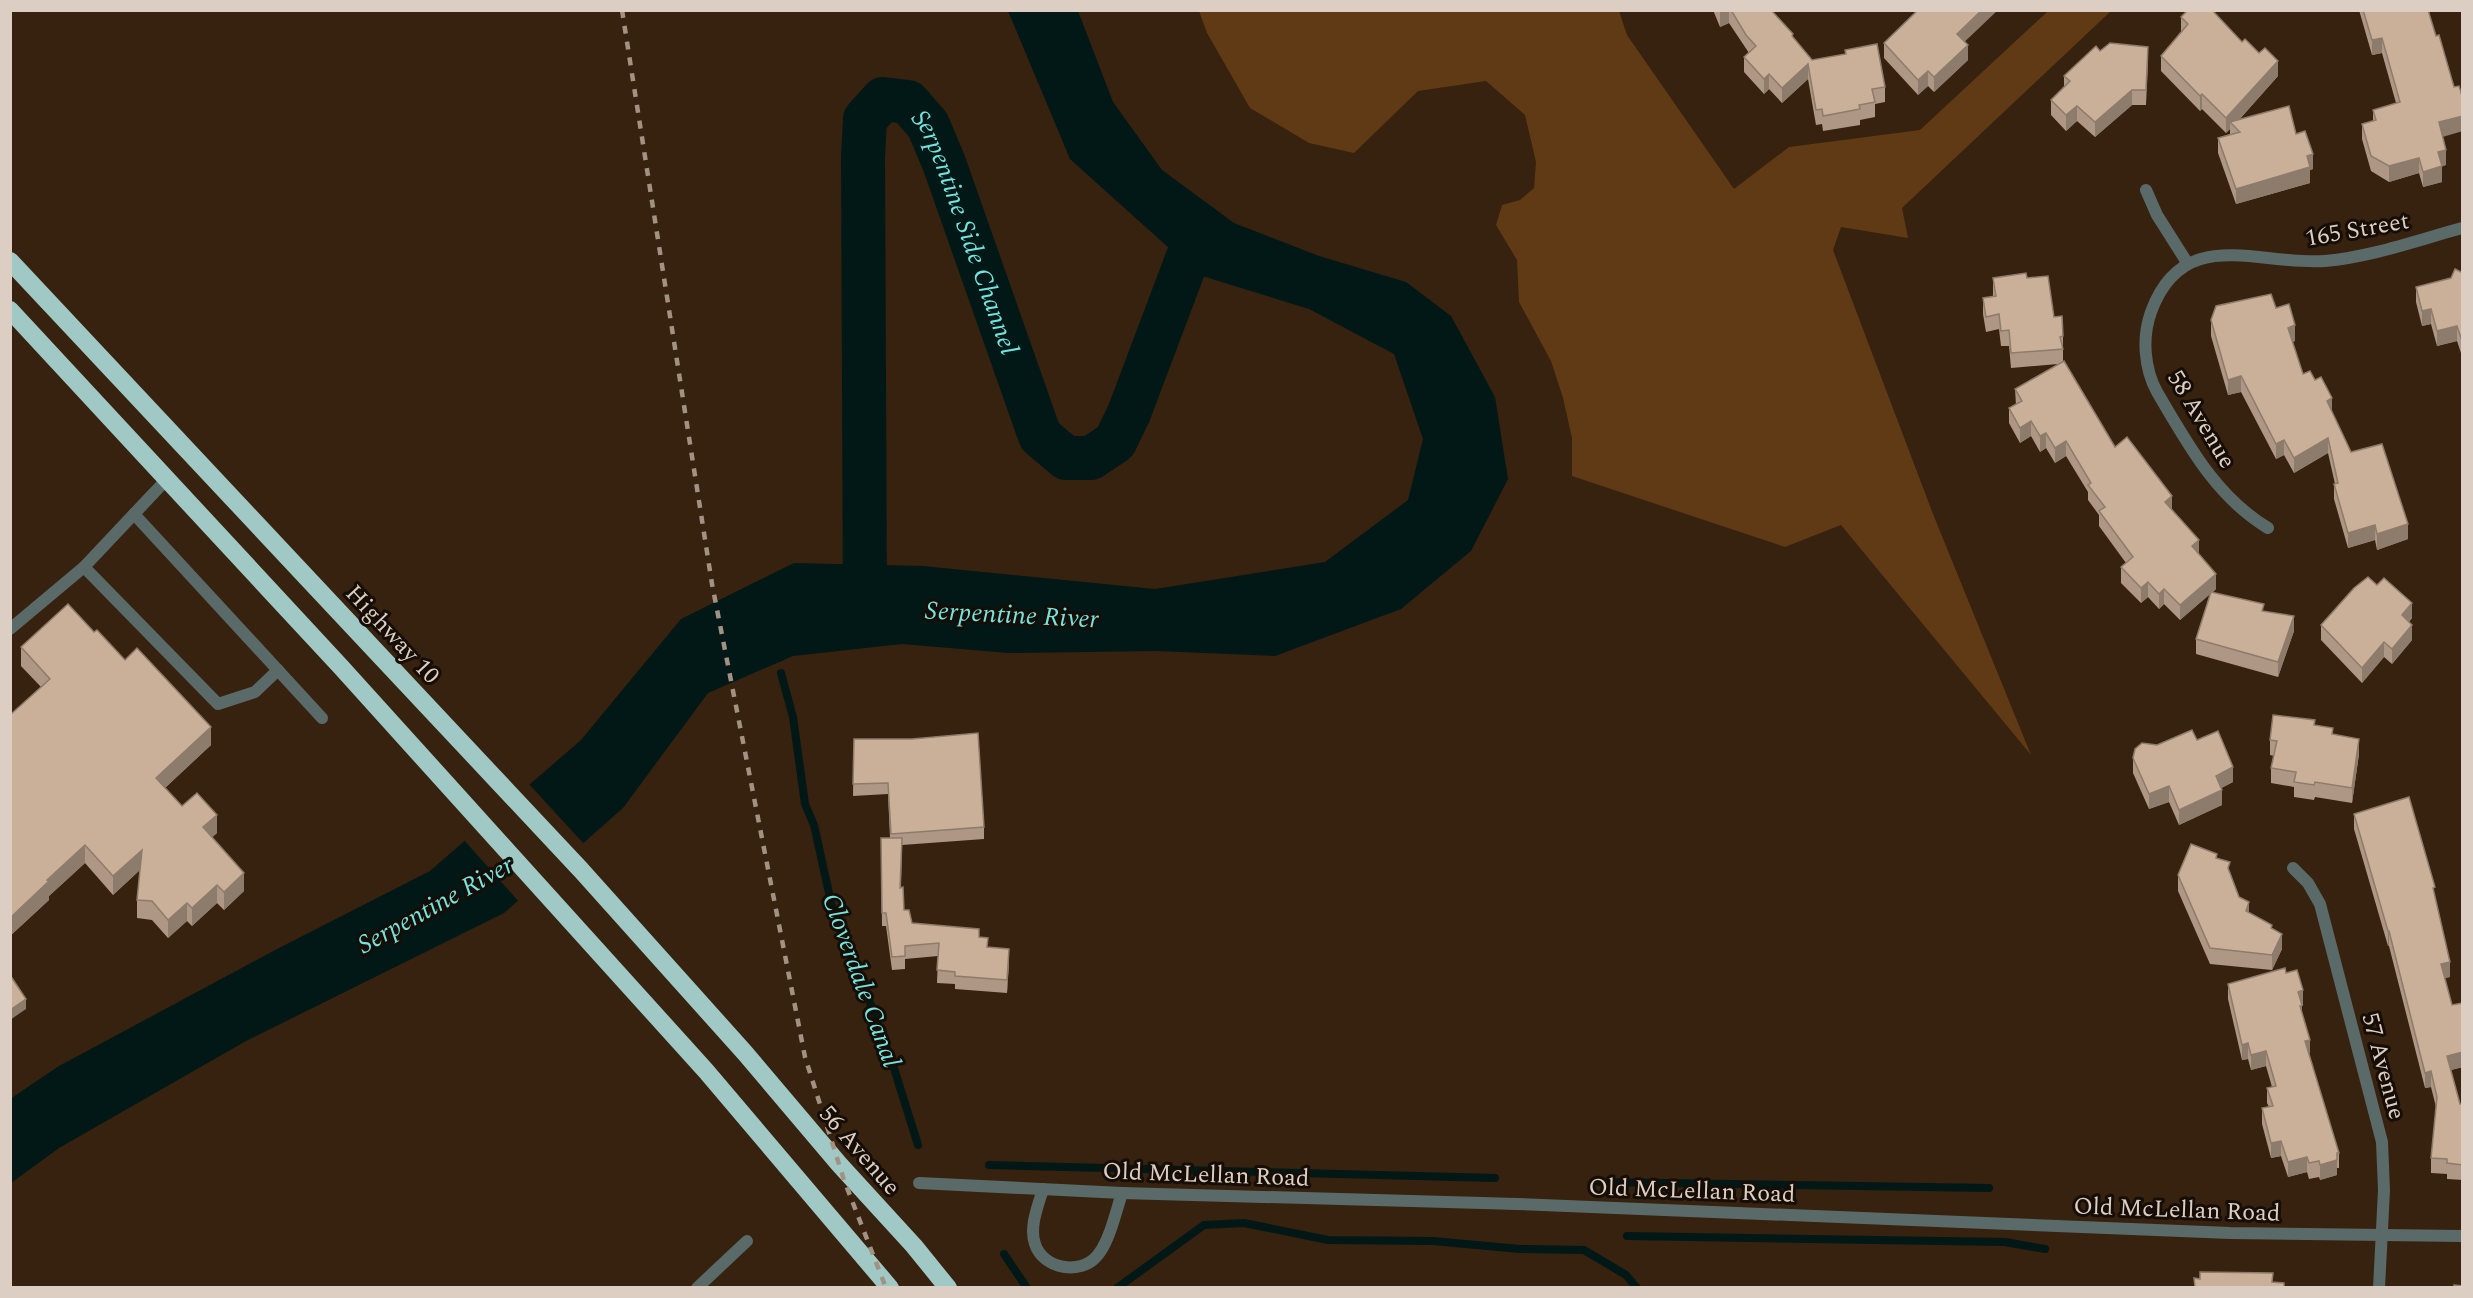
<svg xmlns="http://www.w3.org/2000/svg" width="2473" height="1298" font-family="Spectral,serif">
<rect width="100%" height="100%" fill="#36220f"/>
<!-- green -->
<polygon fill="#5f3a15" points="1199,11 1619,11 1627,35 1734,189 1789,147 1920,130 2048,11 2111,11 1902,208 1908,238 1841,227 1833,250 1933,514 2031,755 1841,525 1785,547 1572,476 1572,438 1563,398 1551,361 1519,302 1517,260 1496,225 1502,205 1520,200 1534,188 1536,162 1525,115 1486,81 1418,91 1354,153 1309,143 1250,108 1207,33"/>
<!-- water -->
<polygon fill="#021817" points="1008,11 1078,11 1113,102 1162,170 1234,223 1319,256 1406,282 1451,316 1495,397 1508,479 1471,551 1401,609 1275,656 1156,651 1008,653 902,644 793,656 708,693 623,808 504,913 246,1041 59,1148 11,1183 10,1099 59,1066 279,948 430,871 581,740 681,619 794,563 923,566 1155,589 1325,562 1408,500 1423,439 1394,354 1309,309 1199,275 1070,159"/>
<!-- pier -->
<polygon fill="#36220f" points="528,783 585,845 520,903 463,839"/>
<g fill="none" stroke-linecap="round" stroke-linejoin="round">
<!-- stream -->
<g stroke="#021817" stroke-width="8">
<polyline points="781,673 793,717 805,804 814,825 834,916 863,984 893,1065 918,1145"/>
<polyline points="989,1165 1495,1178"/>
<polyline points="1599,1182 1989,1188"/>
<polyline points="1627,1236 2005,1242 2045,1249"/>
<polyline points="1004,1254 1027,1288"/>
<polyline points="1117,1288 1204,1225 1244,1223 1328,1240 1433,1241 1520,1249 1584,1250 1626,1275 1637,1288"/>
</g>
<!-- river -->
<path stroke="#021817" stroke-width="44" id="s1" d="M865 604 863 157 865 119 883 99 908 102 928 125 944 163 1040 436 1066 458H1091L1115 442 1129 413 1200 225"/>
<!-- lane -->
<g stroke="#5a6a69" stroke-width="12">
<polyline points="134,514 322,718"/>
<polyline points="84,567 218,704 255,692 278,670"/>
<polyline points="10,629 84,567 167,479"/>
<path d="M1043 1189C1038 1206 1029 1227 1035 1244 1043 1269 1080 1275 1096 1257 1109 1244 1116 1211 1122 1193"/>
</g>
<!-- street -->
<g stroke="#5a6a69" stroke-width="12">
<polyline points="2146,190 2157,215 2188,264"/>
<path d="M2268 528C2215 496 2188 444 2157 392 2144 368 2142 337 2151 312 2183 224 2258 266 2325 261 2371 257 2418 240 2462 228"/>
<polyline points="2293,868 2308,883 2320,904 2382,1142 2384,1190 2379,1288"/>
<polyline points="919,1183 1122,1193 1517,1204 2230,1233 2462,1236"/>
<polyline points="697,1288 747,1241"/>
</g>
<!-- highway -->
<g stroke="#a0c9c6" stroke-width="18">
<polyline points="10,261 581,870 745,1053 839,1164 914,1246 948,1288"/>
<polyline points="10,310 341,667 706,1071 890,1288"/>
</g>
<!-- rail -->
<polyline stroke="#a29284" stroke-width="4.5" stroke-dasharray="8 8" stroke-linecap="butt" points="622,10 712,584 805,1057 844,1180 886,1288"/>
</g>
<!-- wall -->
<g fill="#ae9784">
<polygon points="1713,10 1771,10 1812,60 1845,54 1845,50 1885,87 1885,102 1875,104 1875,117 1860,120 1860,125 1823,131 1822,124 1816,125 1808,79 1782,103 1769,89 1764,94 1744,72 1744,57 1749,53 1729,23 1720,27"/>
<polygon points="2359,10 2428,10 2446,165 2442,166 2442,182 2423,187 2419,173 2389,182 2371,171 2362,139 2362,124 2373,121 2373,110 2396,103 2382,53 2372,55"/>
<polygon points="2181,17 2242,42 2278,76 2239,120 2296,134 2313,169 2310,170 2310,183 2236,204 2218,153 2218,138 2230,134 2230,129 2226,133 2202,109 2200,111 2161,71 2161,56 2181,32"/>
<polygon points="1965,42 1968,60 1934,92 1928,86 1918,95 1884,58 1884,43"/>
<polygon points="2100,51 2148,62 2146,105 2132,105 2095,137 2077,121 2066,131 2051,115 2051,100 2064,87 2064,76"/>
<polygon points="2463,273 2463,359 2457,341 2437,346 2431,324 2422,326 2416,302 2416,287 2451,278"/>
<polygon points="1993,278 2027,278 2054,317 2063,336 2063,362 2115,447 2172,509 2199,554 2216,589 2213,592 2264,611 2294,631 2278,677 2196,654 2196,639 2210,594 2180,620 2164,604 2159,609 2148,597 2141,603 2121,583 2121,567 2126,563 2099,526 2099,515 2088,500 2088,492 2066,456 2055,463 2046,448 2040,452 2031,436 2020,443 2009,423 2009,408 2016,405 2015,389 2058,364 2011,368 2009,346 2001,346 1999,329 1986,332 1983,314 1983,298 1993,297"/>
<polygon points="2276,308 2295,341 2292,342 2303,374 2332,412 2351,452 2408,539 2377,550 2375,540 2348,548 2334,499 2334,484 2335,484 2328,453 2294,473 2284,455 2276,459 2241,392 2228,395 2211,336 2211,320"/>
<polygon points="2461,367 2463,367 2463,387 2461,382"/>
<polygon points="2412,618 2409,622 2412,640 2392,664 2384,657 2362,683 2321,640 2321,625"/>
<polygon points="94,632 125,660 211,745 165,788 182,806 217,833 212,837 244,891 224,910 217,903 192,926 187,921 168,938 152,920 137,918 137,900 140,870 113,895 85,863 49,896 49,900 10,936 10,715 41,687 21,666 21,647"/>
<polygon points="2315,725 2333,734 2359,754 2352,803 2315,797 2314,800 2294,797 2294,787 2271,783 2271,768 2274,756 2270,755 2270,740"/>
<polygon points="854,739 984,827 984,839 902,845 901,888 904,910 912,923 979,937 988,947 1009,962 1007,993 955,989 955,984 937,983 938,956 905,959 905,969 892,970 886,926 882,926 881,838 890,838 888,794 853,796"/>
<polygon points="2197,740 2233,782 2221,788 2222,805 2179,825 2169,802 2149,809 2133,773 2133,758 2157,745"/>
<polygon points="2354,814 2435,896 2450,977 2445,978 2452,1005 2463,1003 2463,1067 2451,1070 2460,1104 2463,1104 2463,1180 2447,1179 2447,1174 2431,1173 2431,1158 2436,1107 2431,1087 2425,1088 2389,946 2388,946 2354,829"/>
<polygon points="2217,859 2230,872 2239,897 2249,913 2282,949 2272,970 2210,964 2178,891 2178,875"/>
<polygon points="2228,984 2303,1006 2302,1006 2302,1012 2309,1055 2339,1153 2339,1168 2337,1168 2337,1175 2320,1180 2319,1177 2309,1179 2307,1172 2288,1177 2281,1156 2271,1158 2262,1124 2262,1108 2269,1107 2267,1103 2267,1088 2272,1087 2266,1066 2251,1070 2248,1059 2242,1060 2228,999"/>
</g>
<!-- shaded-wall -->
<g fill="#8d7b6b">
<polygon points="1723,10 1729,10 1729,23 1720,27 1720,12"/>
<polygon points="1982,10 1998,10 1957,49 1957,34"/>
<polygon points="2382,38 2382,53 2372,55 2372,40"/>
<polygon points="1968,45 1968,60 1934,92 1934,77"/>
<polygon points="2278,61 2278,76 2234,125 2230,122 2230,129 2226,133 2226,118"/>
<polygon points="1808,64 1808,79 1782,103 1782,88"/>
<polygon points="1928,71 1928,86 1918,95 1918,80"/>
<polygon points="1769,74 1769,89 1764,94 1764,79"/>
<polygon points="2132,90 2132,105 2095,137 2095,122"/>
<polygon points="2202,94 2202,109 2200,111 2200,96"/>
<polygon points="2077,106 2077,121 2066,131 2066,115"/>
<polygon points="2463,116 2463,131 2439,138 2439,122"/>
<polygon points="2446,150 2446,165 2438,167 2438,152"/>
<polygon points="2313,154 2313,169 2310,170 2310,183 2236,204 2236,189 2307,156"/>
<polygon points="2419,158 2419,173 2389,182 2389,166"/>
<polygon points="2442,166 2442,182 2423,187 2423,172"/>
<polygon points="2431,309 2431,324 2422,326 2422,311"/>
<polygon points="2295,325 2295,341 2288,344 2288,328"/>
<polygon points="2457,326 2457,341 2437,346 2437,331"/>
<polygon points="2241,376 2241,392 2228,395 2228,380"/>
<polygon points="2332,398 2332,413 2327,401"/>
<polygon points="2031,421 2031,436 2020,443 2020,428"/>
<polygon points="2046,433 2046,448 2040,452 2040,436"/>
<polygon points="2328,438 2328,453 2294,473 2294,458"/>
<polygon points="2284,440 2284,455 2276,459 2276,444"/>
<polygon points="2066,441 2066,456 2055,463 2055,448"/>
<polygon points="2172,496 2172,511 2165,502"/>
<polygon points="2408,524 2408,539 2377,550 2377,534"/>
<polygon points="2375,525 2375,540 2348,548 2348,533"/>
<polygon points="2199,540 2199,555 2192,546"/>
<polygon points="2216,574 2216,589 2180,620 2180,605"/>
<polygon points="2148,582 2148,597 2141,603 2141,588"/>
<polygon points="2164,589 2164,604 2159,609 2159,594"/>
<polygon points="2412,603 2412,618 2402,631 2402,615"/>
<polygon points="2294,616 2294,631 2278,677 2278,662"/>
<polygon points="2412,625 2412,640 2392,664 2392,649"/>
<polygon points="2384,642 2384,657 2362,683 2362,668"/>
<polygon points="211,727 211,745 156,796 156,778"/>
<polygon points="2359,739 2359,754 2352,803 2352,788"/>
<polygon points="2233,767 2233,782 2216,791 2216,776"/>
<polygon points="2169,786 2169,802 2149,809 2149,794"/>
<polygon points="2222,790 2222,805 2179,825 2179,810"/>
<polygon points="217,815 217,833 203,846 203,827"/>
<polygon points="85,845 85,863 49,896 49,900 10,936 10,918 47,880"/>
<polygon points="142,850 142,868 113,895 113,876"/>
<polygon points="244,873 244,891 224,910 224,892"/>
<polygon points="217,885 217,903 192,926 192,908"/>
<polygon points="2249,902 2249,917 2246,911"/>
<polygon points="187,903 187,921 168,938 168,920"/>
<rect x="2388" y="931" width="1" height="15"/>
<polygon points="2282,934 2282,949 2272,970 2272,955"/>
<polygon points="1009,949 1009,962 1007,993 1007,980"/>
<polygon points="2450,962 2450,977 2441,979 2441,964"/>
<polygon points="2303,990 2303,1006 2302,1006 2302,1020 2298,992"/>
<polygon points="26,999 26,1009 10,1020 10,1010"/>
<polygon points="2310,1040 2310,1055 2305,1041"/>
<polygon points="2248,1043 2248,1059 2242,1060 2242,1045"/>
<polygon points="2266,1051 2266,1066 2251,1070 2251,1055"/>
<polygon points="2463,1052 2463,1067 2447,1071 2447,1056"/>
<polygon points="2431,1071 2431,1087 2425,1088 2425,1073"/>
<polygon points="2281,1141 2281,1156 2271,1158 2271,1143"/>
<polygon points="2307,1157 2307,1172 2288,1177 2288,1162"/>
<polygon points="2337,1160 2337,1175 2320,1180 2320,1165"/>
</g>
<!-- building -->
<g fill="#cab099" stroke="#8d7b6b" stroke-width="1.5">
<polygon points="1731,10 1771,10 1793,34 1792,36 1812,60 1846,54 1845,50 1877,44 1885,87 1872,89 1875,102 1859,105 1860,109 1823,116 1822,109 1816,110 1808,64 1782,88 1769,74 1764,79 1744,57 1756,46 1746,35"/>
<polygon points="1918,10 1982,10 1957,34 1968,45 1934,77 1928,71 1918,80 1884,43"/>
<polygon points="2188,10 2212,10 2242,42 2245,39 2259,53 2265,48 2278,61 2226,118 2202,94 2200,96 2161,56 2188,24 2181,17"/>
<polygon points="2363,10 2428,10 2436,36 2439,35 2454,87 2459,86 2463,99 2463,116 2439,122 2446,150 2438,152 2442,166 2423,172 2419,158 2389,166 2371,156 2362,124 2376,120 2373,110 2400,102 2382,38 2372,40"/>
<polygon points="2110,43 2148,47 2146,90 2132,90 2095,122 2077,106 2066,115 2051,100 2070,81 2064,76 2096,46 2100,51"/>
<polygon points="2289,106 2296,134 2305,131 2313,154 2307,156 2310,167 2236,189 2218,138 2240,132 2230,122"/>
<polygon points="2455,269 2463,273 2463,344 2457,326 2437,331 2431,309 2422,311 2416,287 2451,278"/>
<polygon points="2026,273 2027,278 2048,276 2054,317 2062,316 2063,336 2060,337 2063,349 2011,353 2009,330 2001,331 1999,314 1986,317 1983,298 1996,296 1993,278"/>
<polygon points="2271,294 2276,308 2289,304 2295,325 2288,328 2303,374 2310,371 2315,380 2321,377 2332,398 2327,401 2351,452 2382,444 2408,524 2377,534 2375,525 2348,533 2334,484 2338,483 2328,438 2294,458 2284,440 2276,444 2241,376 2228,380 2211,320 2216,306"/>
<polygon points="2064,361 2115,447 2127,437 2172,496 2165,502 2199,540 2192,546 2216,574 2180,605 2164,589 2159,594 2148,582 2141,588 2121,567 2133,557 2099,511 2105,507 2088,485 2091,483 2066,441 2055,448 2046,433 2040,436 2031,421 2020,428 2009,408 2022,401 2015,389"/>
<polygon points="2368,577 2377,585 2384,578 2412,603 2402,615 2412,625 2392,649 2384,642 2362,668 2321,625 2354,588"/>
<polygon points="2211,592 2264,604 2262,611 2294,616 2278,662 2196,639"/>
<polygon points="68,604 94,632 97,630 125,660 137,648 211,727 156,778 182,806 197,793 217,815 203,827 244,873 224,892 217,885 192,908 187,903 168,920 152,901 137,900 142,850 113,876 85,845 47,880 49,881 10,918 10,715 50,679 21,647"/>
<polygon points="2273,715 2315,720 2314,725 2333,728 2332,734 2359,739 2352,788 2315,782 2314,785 2294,782 2296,772 2271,768 2277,741 2270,740"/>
<polygon points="2192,730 2197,740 2218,731 2233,767 2216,776 2222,790 2179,810 2169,786 2149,794 2133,758 2135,749 2142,743 2157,745"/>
<polygon points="978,733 984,827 891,834 888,783 853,784 854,739 912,739"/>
<polygon points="2409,797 2435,887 2433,888 2450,962 2441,964 2452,1005 2463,1003 2463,1052 2447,1056 2460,1104 2463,1104 2463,1165 2447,1163 2447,1159 2431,1158 2437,1097 2431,1071 2425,1073 2389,931 2388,931 2354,814"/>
<polygon points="881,838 902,838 900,888 903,887 904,910 909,910 912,923 979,929 979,937 988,938 987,947 1009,949 1007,980 955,976 955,972 937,970 939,943 905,946 905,956 892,957 886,913 882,913"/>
<polygon points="2191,844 2217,854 2216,858 2230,862 2228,868 2239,897 2249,902 2246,911 2272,925 2271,928 2282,934 2272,955 2210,948 2178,875"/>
<polygon points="2285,968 2286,973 2297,970 2303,990 2298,992 2302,1005 2300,1006 2310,1040 2305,1041 2339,1153 2337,1153 2337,1160 2320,1165 2319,1161 2309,1163 2307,1157 2288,1162 2281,1141 2271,1143 2262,1108 2273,1106 2267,1088 2276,1086 2266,1051 2251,1055 2248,1043 2242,1045 2228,984"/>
<polygon points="12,978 26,999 10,1010 10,980"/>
<polygon points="2200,1272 2273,1273 2272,1282 2284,1283 2284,1287 2195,1287 2194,1278 2200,1279"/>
<polygon points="2454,1285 2463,1286 2463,1287 2454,1287"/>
</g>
<g text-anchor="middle" stroke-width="6" stroke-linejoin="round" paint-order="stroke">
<!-- street labels -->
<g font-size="24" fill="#dccec3" stroke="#160e06">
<text transform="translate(2357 229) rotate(-10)" y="8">165 Street</text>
<text transform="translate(2202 419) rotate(59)" y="8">58 Avenue</text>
<text transform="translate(393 634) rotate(47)" y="8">Highway 10</text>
<text transform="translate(2384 1066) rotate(75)" y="8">57 Avenue</text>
<text transform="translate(860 1150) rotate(49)" y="8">56 Avenue</text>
<text transform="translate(1206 1174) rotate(2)" y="8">Old McLellan Road</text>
<text transform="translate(1692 1190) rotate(2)" y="8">Old McLellan Road</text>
<text transform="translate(2177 1209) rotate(2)" y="8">Old McLellan Road</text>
</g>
<!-- water labels -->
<g font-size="26" font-style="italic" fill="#73e4de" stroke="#160e06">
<text dy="9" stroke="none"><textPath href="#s1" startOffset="681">Serpentine Side Channel</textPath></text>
<text transform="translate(1012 614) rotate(3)" y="9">Serpentine River</text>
<text transform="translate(435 904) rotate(-29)" y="9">Serpentine River</text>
<text transform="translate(862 980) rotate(70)" y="9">Cloverdale Canal</text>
</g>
</g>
<!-- border -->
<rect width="2473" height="1298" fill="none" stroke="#dccec3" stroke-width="24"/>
</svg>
